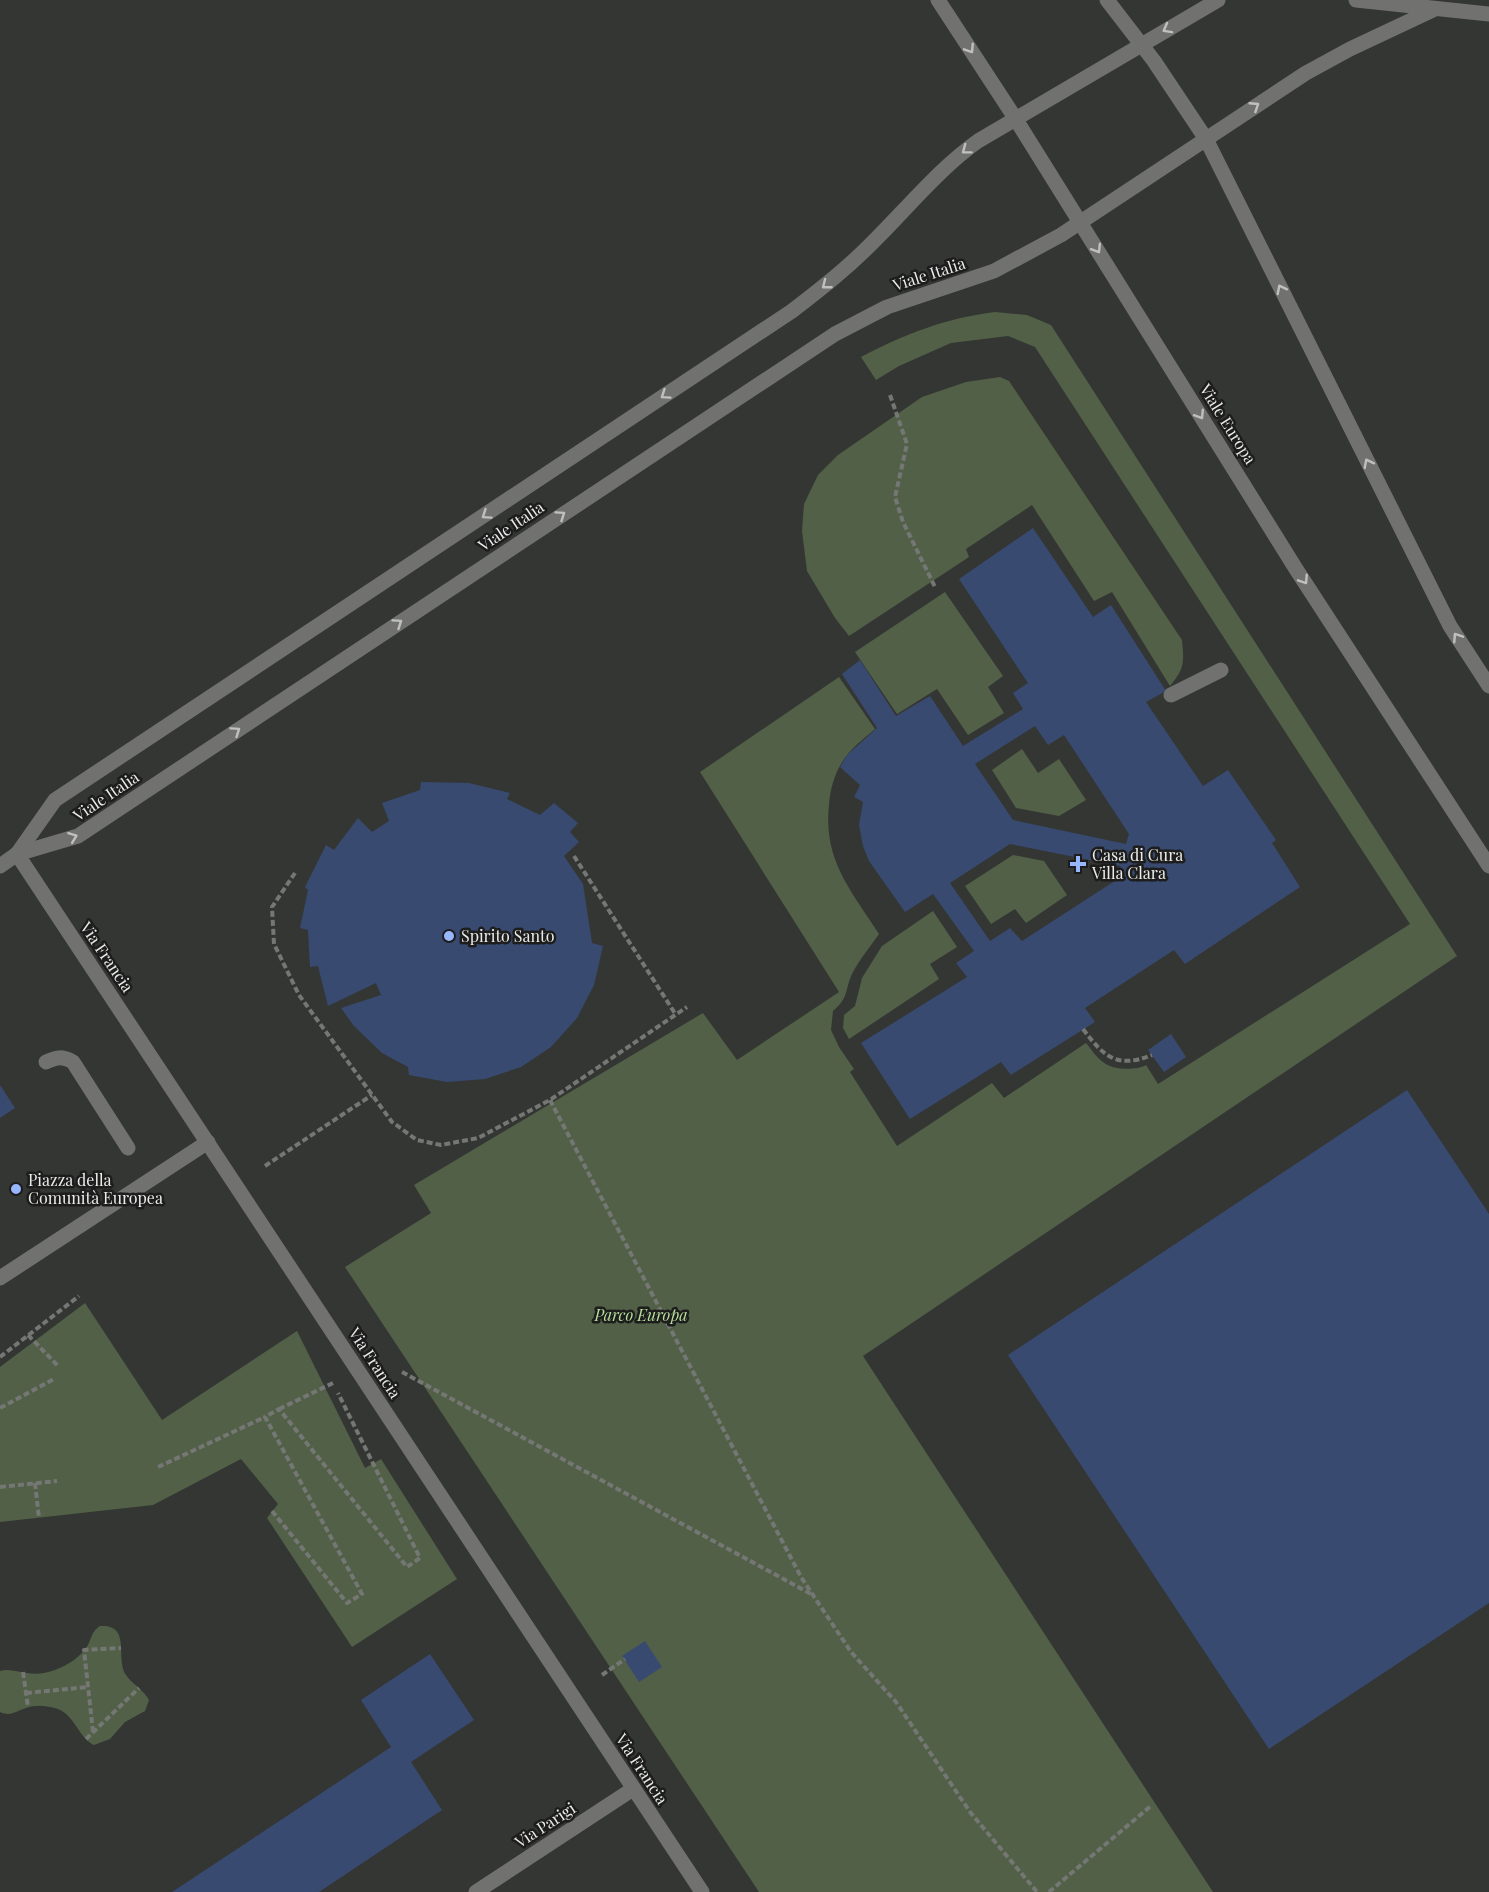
<svg xmlns="http://www.w3.org/2000/svg" width="1489" height="1892" font-family="'Playfair Display',serif">
<rect width="100%" height="100%" fill="#343633"/>
<!-- green -->
<g fill="#516047">
<path d="M995 312 1027 315 1051 325 1457 956 863 1356 1213 1892H759L345 1267 431 1213 414 1185 703 1013 737 1060 839 992 700 772 839 677 875 729C866 737 855 745 848 754 836 768 830 788 829 805 823 860 851 890 879 934 871 946 859 960 852 974 845 989 849 998 833 1011L831 1030 839 1047 854 1069 850 1072 897 1146 992 1083 1004 1098 1086 1043C1091 1049 1096 1057 1103 1062 1112 1070 1136 1071 1146 1065L1158 1084 1410 924 1035 347 1008 336 951 343 899 366 876 380 861 357C905 334 946 318 995 312Z"/>
<path d="M1000 377 1009 381 1182 640C1184 662 1185 668 1170 686L1112 592 1094 601 1032 505 966 549 969 557 849 636 835 618 807 571 802 531 804 504 818 475 838 455 922 397 966 382Z"/>
<polygon points="945,592 1003,676 988,687 1004,713 968,735 937,689 897,714 855,652"/>
<polygon points="1022,749 1038,773 1059,759 1086,800 1059,816 1016,808 992,770"/>
<polygon points="1013,855 1044,861 1067,895 1026,923 1015,909 991,924 965,886"/>
<polygon points="933,911 957,947 930,964 939,979 849,1039 843,1028 844,1015 855,1006 862,978 882,946"/>
<polygon points="85,1303 162,1420 297,1331 365,1468 381,1459 457,1579 352,1647 267,1518 278,1504 241,1459 153,1505 0,1522 0,1367"/>
<path d="M100 1626C132 1624 115 1658 126 1675 132 1684 143 1689 149 1700L145 1711 125 1722 110 1739 94 1745C79 1738 75 1716 58 1709 49 1706 36 1704 26 1708 16 1711 11 1717 0 1712V1671C9 1668 18 1672 27 1673 37 1675 46 1673 55 1670 68 1665 81 1657 88 1645 92 1637 92 1631 100 1626Z"/>
</g>
<!-- building -->
<g fill="#394a71" fill-rule="evenodd">
<path d="M1033 528 1093 617 1111 605 1166 691 1146 702 1203 786 1228 770 1276 840 1272 843 1300 887 1185 964 1174 950 1085 1008 1095 1022 1011 1075 1001 1062 910 1119 861 1043 967 977 956 963 974 951 933 894 905 912 869 861 863 846 859 825 863 802 854 797 860 785 840 767 847 755 877 728 842 674 860 660 896 716 930 696 963 746 1023 709 1013 693 1028 683 959 579ZM1035 726 1048 745 1064 735 1129 834 1126 844 1013 820 975 764ZM1010 844 1120 866 1124 875 1022 941 1010 928 990 941 950 883Z"/>
<polygon points="421,782 469,783 510,793 507,799 540,815 554,803 578,823 570,832 579,842 564,856 583,884 592,943 603,946 594,985 577,1018 551,1047 521,1067 485,1079 447,1082 409,1075 408,1067 382,1053 354,1026 341,1008 381,995 376,983 328,1006 318,966 310,967 308,930 300,928 308,890 305,887 326,845 334,850 358,818 372,832 389,821 382,803 420,790"/>
<polygon points="1171,1034 1186,1057 1164,1072 1148,1050"/>
<polygon points="0,1085 15,1108 0,1118"/>
<polygon points="1407,1090 1489,1214 1489,1603 1269,1749 1008,1355"/>
<polygon points="645,1641 662,1667 639,1682 622,1656"/>
<polygon points="430,1654 474,1720 411,1762 442,1810 319,1892 172,1892 391,1747 361,1700"/>
</g>
<g fill="none" stroke-linecap="round" stroke-linejoin="round">
<!-- path -->
<g stroke="#757774" stroke-width="4" stroke-dasharray="6 3" stroke-linecap="butt">
<polyline points="890,395 907,444 895,497 903,522 935,587"/>
<polyline points="574,856 676,1015"/>
<polyline points="295,873 272,907 274,944 299,995 392,1122 417,1140 441,1145 478,1138 550,1100 687,1007"/>
<path d="M1083 1029C1104 1057 1117 1069 1152 1055"/>
<polyline points="550,1100 801,1577 851,1652 896,1702 970,1812 1037,1892"/>
<polyline points="265,1166 372,1095"/>
<polyline points="28,1335 59,1367"/>
<polyline points="0,1357 79,1296"/>
<polyline points="402,1372 813,1595"/>
<polyline points="0,1408 54,1379"/>
<polyline points="279,1409 333,1383"/>
<polyline points="158,1467 265,1417"/>
<polyline points="35,1483 39,1518"/>
<polyline points="0,1487 57,1481"/>
<polyline points="272,1511 347,1603 362,1594 265,1417 279,1409 407,1567 420,1558 338,1393"/>
<polyline points="23,1672 28,1707"/>
<polyline points="602,1675 625,1659"/>
<polyline points="26,1693 88,1687"/>
<polyline points="93,1732 84,1650 121,1648"/>
<polyline points="86,1739 139,1688"/>
<polyline points="1049,1892 1152,1805"/>
</g>
<!-- lane -->
<g stroke="#717270" stroke-width="15">
<polyline points="1171,695 1221,670"/>
<path d="M46 1062C57 1057 62 1056 73 1062L128 1148"/>
</g>
<!-- street -->
<g stroke="#717270" stroke-width="15">
<polyline points="938,0 1015,118 1296,569 1489,866"/>
<polyline points="1107,0 1154,61 1206,139 1450,626 1489,686"/>
<polyline points="1356,0 1489,14"/>
<path d="M17 854 55 800 792 311C822 288 850 266 876 239 910 205 939 169 978 141L1218 0"/>
<polyline points="17,854 702,1892"/>
<polyline points="0,866 17,854 78,836 835,334 887,307 994,271 1061,235 1306,73 1350,49 1435,9"/>
<polyline points="0,1278 208,1142"/>
<polyline points="476,1892 633,1789"/>
</g>
</g>
<!-- one-way arrows -->
<defs><path id="oneway-chevron" d="M-2-3.5L2.5 0L-2 3.5" fill="none" stroke-width="1.6" stroke-linecap="round" stroke-linejoin="round" transform="scale(1.5)"/></defs>
<g stroke="#c0c1bf">
<use href="#oneway-chevron" transform="translate(1167 29) rotate(151)"/>
<use href="#oneway-chevron" transform="translate(970 49) rotate(57)"/>
<use href="#oneway-chevron" transform="translate(1255 106) rotate(-33)"/>
<use href="#oneway-chevron" transform="translate(966 150) rotate(143)"/>
<use href="#oneway-chevron" transform="translate(1097 249) rotate(58)"/>
<use href="#oneway-chevron" transform="translate(826 285) rotate(142)"/>
<use href="#oneway-chevron" transform="translate(1281 289) rotate(-117)"/>
<use href="#oneway-chevron" transform="translate(665 395) rotate(146)"/>
<use href="#oneway-chevron" transform="translate(1200 415) rotate(58)"/>
<use href="#oneway-chevron" transform="translate(1368 463) rotate(-117)"/>
<use href="#oneway-chevron" transform="translate(486 515) rotate(146)"/>
<use href="#oneway-chevron" transform="translate(561 515) rotate(-34)"/>
<use href="#oneway-chevron" transform="translate(1304 580) rotate(57)"/>
<use href="#oneway-chevron" transform="translate(398 623) rotate(-34)"/>
<use href="#oneway-chevron" transform="translate(1457 637) rotate(-123)"/>
<use href="#oneway-chevron" transform="translate(236 731) rotate(-34)"/>
<use href="#oneway-chevron" transform="translate(73 837) rotate(-21)"/>
</g>
<!-- markers -->
<g fill="#97b6fd" stroke="#1c1d1c" stroke-width="2">
<path d="M1075 855h6v6h6v6h-6v6h-6v-6h-6v-6h6z"/>
<circle cx="449" cy="936" r="6"/>
<circle cx="16" cy="1189" r="6"/>
</g>
<g text-anchor="middle" stroke-width="5" stroke-linejoin="round" paint-order="stroke">
<!-- street labels -->
<g font-size="16" fill="#ebecea" stroke="#1c1d1c">
<text transform="translate(929 274) rotate(-18)" y="6">Viale Italia</text>
<text transform="translate(1228 424) rotate(58)" y="6">Viale Europa</text>
<text transform="translate(511 526) rotate(-34)" y="6">Viale Italia</text>
<text transform="translate(106 796) rotate(-34)" y="6">Viale Italia</text>
<text transform="translate(107 957) rotate(56)" y="6">Via Francia</text>
<text transform="translate(375 1363) rotate(57)" y="6">Via Francia</text>
<text transform="translate(642 1769) rotate(57)" y="6">Via Francia</text>
<text transform="translate(545 1825) rotate(-33)" y="6">Via Parigi</text>
</g>
<!-- poi labels -->
<g font-size="16" fill="#ebecea" stroke="#1c1d1c" text-anchor="start">
<text x="1092" y="861">Casa di Cura<tspan x="1092" dy="18">Villa Clara</tspan></text>
<text x="461" y="942">Spirito Santo</text>
<text x="28" y="1186">Piazza della<tspan x="28" dy="18">Comunità Europea</tspan></text>
</g>
<!-- park labels -->
<g font-size="16" font-style="italic" fill="#b7df9b" stroke="#1c1d1c">
<text x="641" y="1321">Parco Europa</text>
</g>
</g>
</svg>
